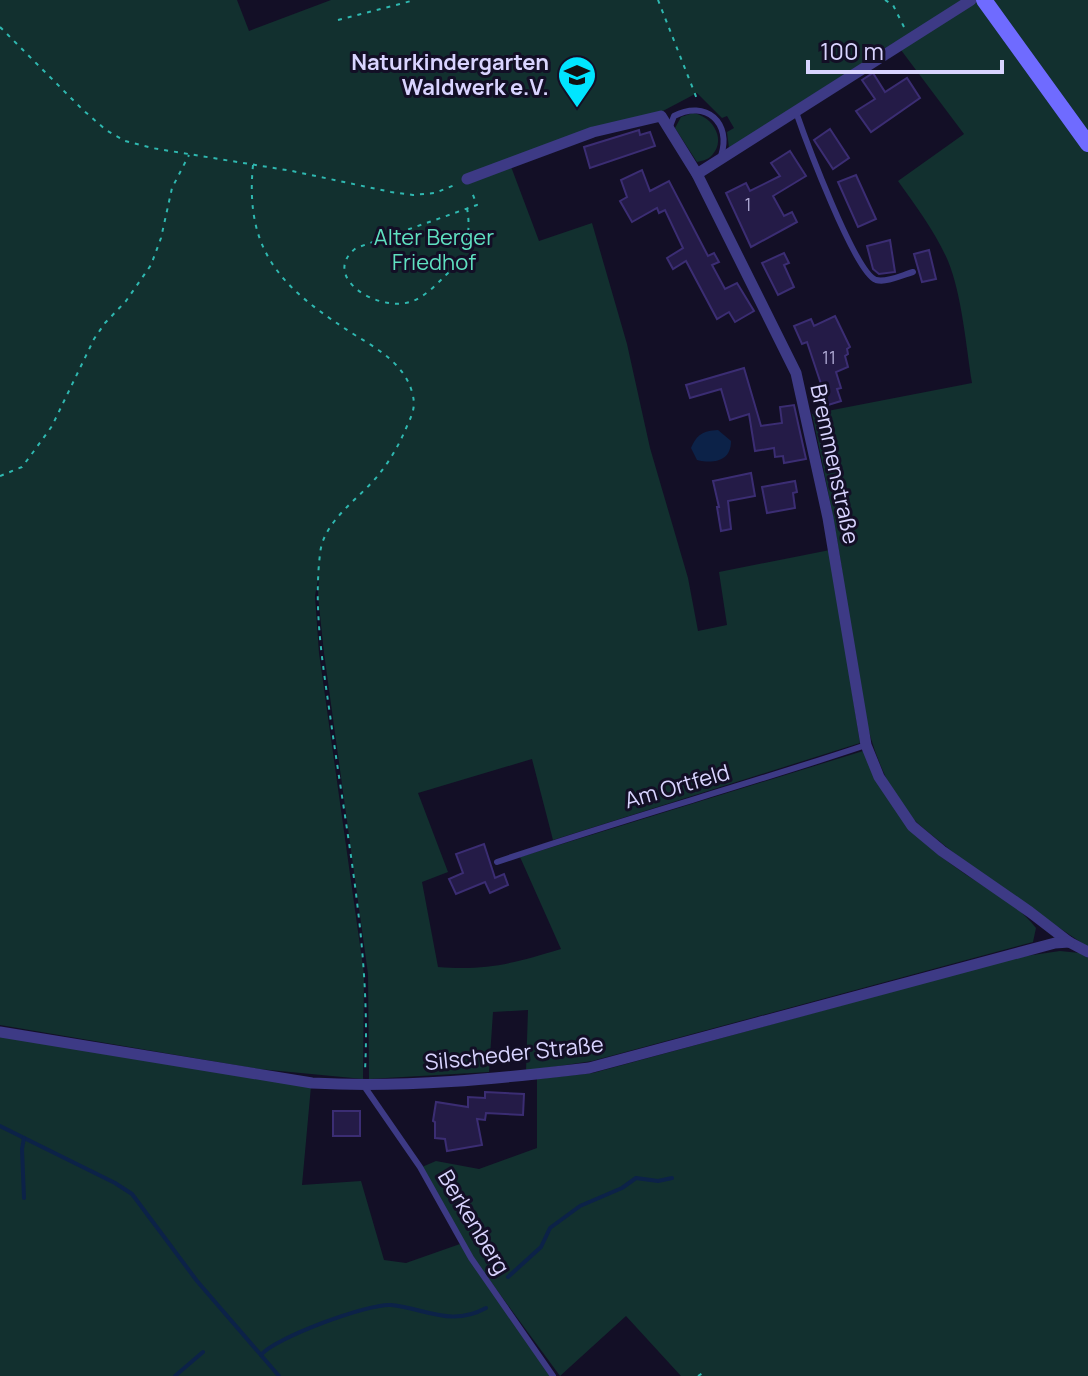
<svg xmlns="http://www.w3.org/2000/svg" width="1088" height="1376" font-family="Manrope,sans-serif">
<rect width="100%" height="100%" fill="#130f26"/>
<!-- green -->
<g fill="#12302f">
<path d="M0 0H237L249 31 331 0H1088V947C1039 914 989 882 944 845 931 834 919 826 908 813 857 751 852 634 840 557 832 509 822 461 812 414L972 383C966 346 962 295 948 261 936 233 916 206 898 181L964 134 895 42 729 148 727 132 734 128 727 116 722 118 697 93 659 113 510 164 539 241 592 223 627 344 650 448 688 578 698 631 727 625 719 572 830 550 860 743 553 840 532 759 418 793 448 872 422 882 438 967C487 971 515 963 561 949L520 857 863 751C888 803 909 835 958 869 984 888 1016 902 1036 928L1033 942 592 1061 526 1071 528 1010 493 1012 489 1072 369 1079 368 974 324 653 318 596 319 574 315 596 319 653 364 974 363 1079 259 1069 0 1025Z"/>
<path d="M693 113C713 116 729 142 709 158 706 160 701 161 697 162L675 128 681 117Z"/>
<polygon points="1060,951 1080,953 1088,958 1088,1376 681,1376 626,1316 560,1376 466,1248 422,1167 436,1161 479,1169 537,1148 537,1079 593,1073 1019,957"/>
<polygon points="0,1036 311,1086 302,1185 361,1181 384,1260 406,1263 460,1244 553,1376 0,1376"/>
</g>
<!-- water -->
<path fill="#0c2248" d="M718 430 731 441C731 461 714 464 697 460L691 448C697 434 703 431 718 430Z"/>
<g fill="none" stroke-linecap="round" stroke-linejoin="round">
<!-- stream -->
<g stroke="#0c2248" stroke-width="4">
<polyline points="0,1126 115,1183 132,1194 197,1281 279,1376"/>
<polyline points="24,1198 22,1149 24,1138"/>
<polyline points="508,1277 541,1247 550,1228 580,1206 622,1188 636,1178 658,1181 672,1178"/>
<path d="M261 1355C274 1338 369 1303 391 1305 427 1309 451 1327 486 1308"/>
<polyline points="175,1376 203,1352"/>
</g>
</g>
<!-- building -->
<g fill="#241b47" stroke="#3b2d73" stroke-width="2">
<polygon points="873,73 885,92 907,78 920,98 871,132 856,111 875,99 862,80"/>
<polygon points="830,129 849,158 833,169 814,140"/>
<polygon points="639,130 640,135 650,132 655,146 590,168 584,147"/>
<polygon points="790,151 806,176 773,196 784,216 792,212 797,222 751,247 726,193 746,183 750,191 780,176 771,163"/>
<polygon points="642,170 650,191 669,181 708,256 714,253 719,262 712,265 725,289 737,283 754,311 735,322 729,312 717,319 686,261 673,269 667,258 683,248 665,210 659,213 657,208 632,222 620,201 627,197 621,180"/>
<polygon points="856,175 876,219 858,227 838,182"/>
<polygon points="890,240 895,272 879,274 873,269 867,246"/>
<polygon points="929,250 936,279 922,282 914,254"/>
<polygon points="784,253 789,263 784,265 794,287 778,295 762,263"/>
<polygon points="835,316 850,347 847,349 848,354 845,356 848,367 836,372 841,388 837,389 841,401 828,405 807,342 802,344 794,326 811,319 814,326"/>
<polygon points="744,368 761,426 782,423 780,407 794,405 806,459 784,463 783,456 775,457 774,448 755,451 749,414 730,420 721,389 690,398 686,385"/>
<polygon points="751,473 755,496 728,501 731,529 721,531 717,507 719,507 713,481"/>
<polygon points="795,481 797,492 793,493 795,508 767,513 762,487"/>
<polygon points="484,844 495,878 504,874 508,885 490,893 485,882 456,894 449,879 463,873 456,854"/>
<polygon points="485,1092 524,1094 523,1115 486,1113 485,1120 477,1119 482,1145 447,1151 445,1139 435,1138 435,1122 433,1121 436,1102 468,1107 468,1097 485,1098"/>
<rect x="333" y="1111" width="27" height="25"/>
</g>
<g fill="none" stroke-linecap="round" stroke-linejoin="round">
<!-- path -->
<g stroke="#2fb8b0" stroke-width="2" stroke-dasharray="4 6" stroke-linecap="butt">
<polyline points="658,0 697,99"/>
<polyline points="885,0 893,5 905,29"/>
<polyline points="338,20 415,0"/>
<polyline points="0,27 83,110 106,130 125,141 152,148 292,171 391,192 413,195 435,193 457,184"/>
<path d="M253 165C244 256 286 291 358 337 380 350 405 366 412 392 416 406 413 413 407 426 400 443 391 459 380 473 361 498 323 520 320 554 313 613 324 671 332 729 348 842 371 957 365 1071"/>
<path d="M467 208C472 236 465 256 445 276 435 286 423 298 410 302 376 312 320 276 356 248L477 205 471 190"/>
<polyline points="0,476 22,467 34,451 52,426 94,339 105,323 126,301 151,265 161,238 172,188 189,155"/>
<polyline points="698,1376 706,1371"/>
</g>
<!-- lane -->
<g stroke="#3d3a85" stroke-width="6">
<path d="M796 112C805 138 855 273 876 280 887 283 902 275 913 272"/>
<path d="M669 129 674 116C706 99 732 123 721 156"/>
<path d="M497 862C619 820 744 786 866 745"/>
<polyline points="364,1086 420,1167 471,1258 553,1376"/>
</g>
<!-- street -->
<g stroke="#3d3a85" stroke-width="11">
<polyline points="697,174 971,0"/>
<polyline points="467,179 593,132 661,116 697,174 796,373 828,518 866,745 879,777 912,826 942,851 1030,912 1069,942 1088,952"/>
<path d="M0 1032 312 1083C405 1088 497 1079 589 1068L1055 943 1069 942"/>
</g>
<!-- secondary -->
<polyline stroke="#6f6bff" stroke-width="16" points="984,0 1088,144"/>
</g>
<!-- icons -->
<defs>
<symbol id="school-pin" viewBox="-11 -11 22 30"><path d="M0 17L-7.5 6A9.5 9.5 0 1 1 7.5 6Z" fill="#00e5ff" stroke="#130f26"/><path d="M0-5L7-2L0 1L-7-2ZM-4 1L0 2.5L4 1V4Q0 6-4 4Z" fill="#111"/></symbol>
</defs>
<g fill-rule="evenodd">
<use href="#school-pin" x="555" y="53" width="44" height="60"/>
</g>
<g text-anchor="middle" stroke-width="6" stroke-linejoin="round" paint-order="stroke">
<!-- number labels -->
<g font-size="18" fill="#aca6d1">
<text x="748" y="211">1</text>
<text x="829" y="364">11</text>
</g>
<!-- poi labels -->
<g font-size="22" font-weight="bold" fill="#d9d4ff" stroke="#130f26" text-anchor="end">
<text x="549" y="70">Naturkindergarten<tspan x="549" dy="25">Waldwerk e.V.</tspan></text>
</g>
<!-- park labels -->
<g font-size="22" fill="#5fe0c0" stroke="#130f26">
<text x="434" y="245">Alter Berger<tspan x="434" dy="25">Friedhof</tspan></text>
</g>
<!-- street labels -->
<g font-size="22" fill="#d9d4ff" stroke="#130f26">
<text transform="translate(835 464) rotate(78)" y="8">Bremmenstraße</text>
<text transform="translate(677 786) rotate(-16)" y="8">Am Ortfeld</text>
<text transform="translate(514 1053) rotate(-6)" y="8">Silscheder Straße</text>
<text transform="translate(474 1222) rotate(59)" y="8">Berkenberg</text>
</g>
</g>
<!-- scale -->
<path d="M808 60v12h194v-12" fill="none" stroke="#d9d4ff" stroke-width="4"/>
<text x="820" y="60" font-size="24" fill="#d9d4ff" stroke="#130f26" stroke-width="6" paint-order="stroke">100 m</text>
</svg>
